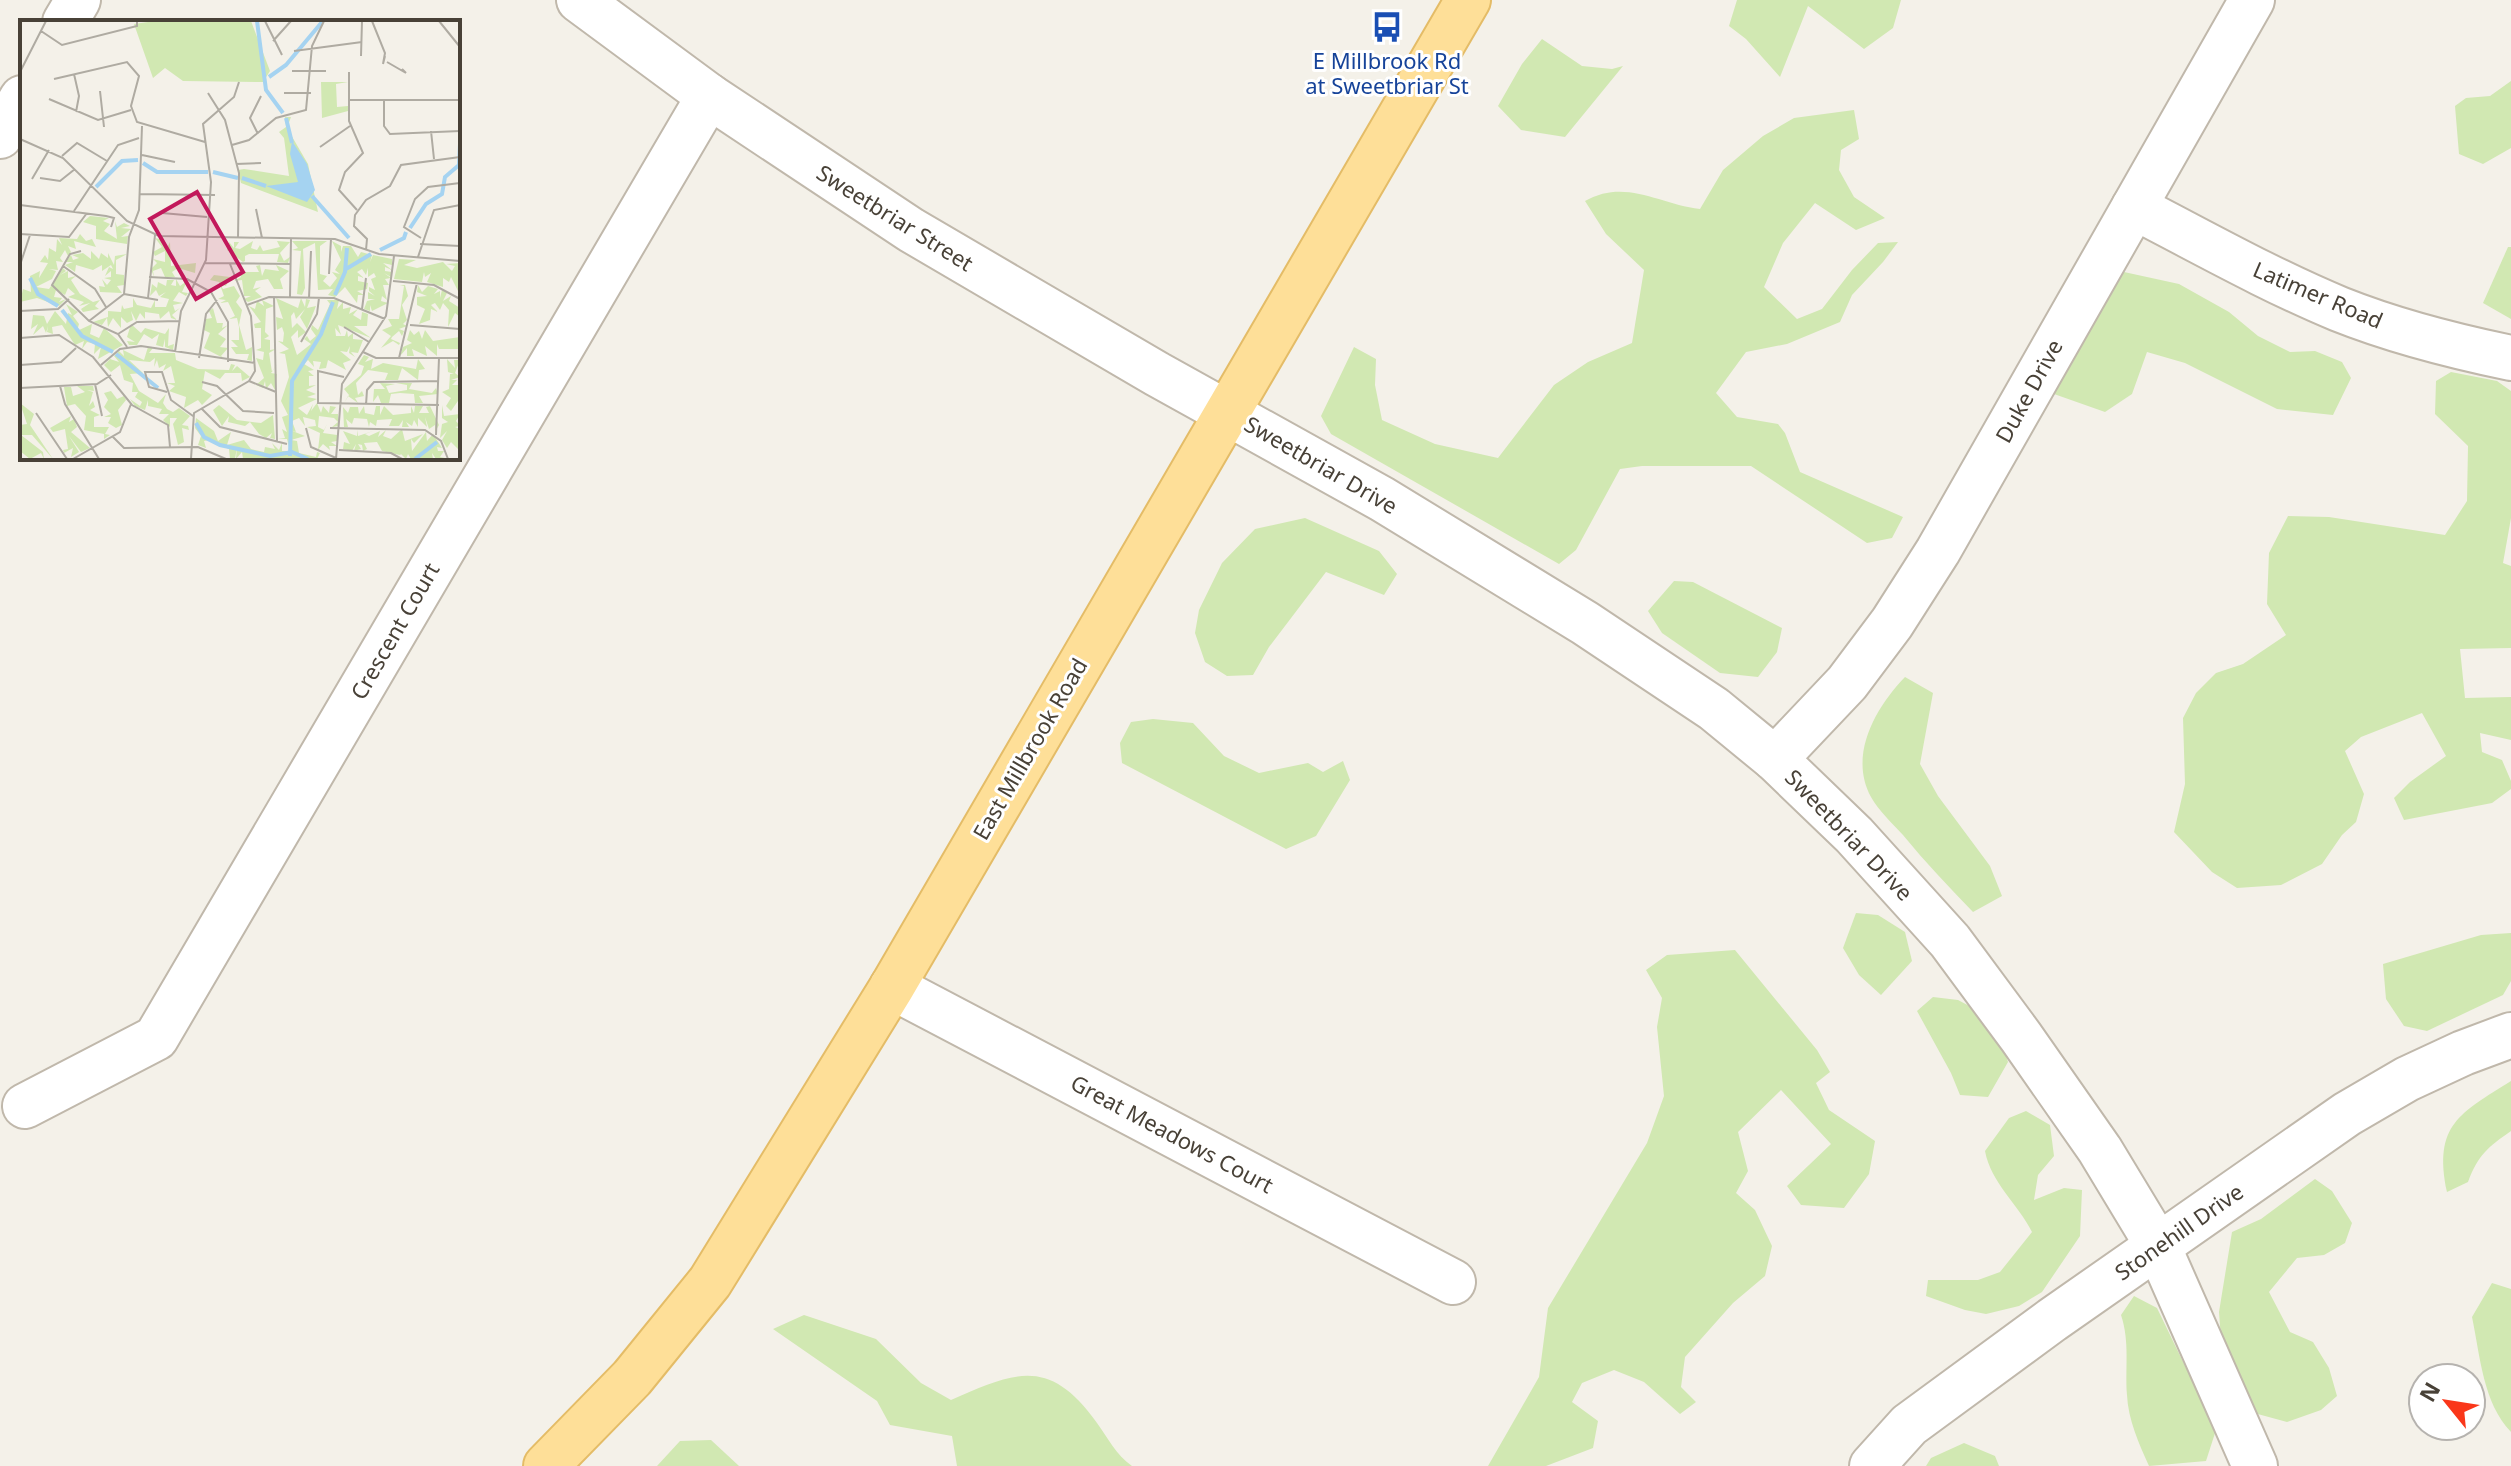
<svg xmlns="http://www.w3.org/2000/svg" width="2511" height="1466" font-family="'Noto Sans',sans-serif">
<rect width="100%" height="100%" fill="#f4f1e9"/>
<!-- green -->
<g fill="#d1e8b2">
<polygon points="1737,0 1901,0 1893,28 1864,49 1808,6 1780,77 1746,39 1729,26"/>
<polygon points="1542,39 1582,66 1612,69 1623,66 1565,137 1521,130 1498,106 1522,64"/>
<polygon points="2511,81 2511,148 2483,164 2459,154 2455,106 2466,98 2490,96"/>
<path d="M1854 110 1859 139 1841 150 1839 170 1854 197 1885 218 1856 230 1815 203 1783 243 1764 287 1797 319 1822 309 1852 270 1878 243 1898 242 1883 262 1852 295 1840 322 1787 344 1746 352 1716 393 1737 417 1778 424 1785 433 1800 472 1903 517 1892 538 1867 543 1751 466H1642L1620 469 1576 550 1559 564 1331 434 1321 416 1354 347 1376 359 1375 385 1382 420 1435 444 1498 458 1554 385 1588 362 1632 343 1644 270 1606 234 1585 201C1625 178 1659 204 1700 209L1723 170 1763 136 1794 118Z"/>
<polygon points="2508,247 2511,247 2511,319 2483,303"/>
<polygon points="2124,272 2179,284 2229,312 2258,336 2290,352 2315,351 2342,362 2351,378 2333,415 2277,409 2185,363 2147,352 2132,394 2105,412 2054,394 2100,300"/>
<polygon points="2451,372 2497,381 2511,391 2511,518 2503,563 2511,566 2511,648 2460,649 2465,698 2511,697 2511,740 2480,733 2482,752 2502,760 2511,781 2511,789 2492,803 2404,820 2394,798 2410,782 2446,756 2422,713 2361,737 2345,751 2364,794 2356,822 2342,835 2322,864 2281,885 2237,888 2212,872 2174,832 2185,784 2183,718 2196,693 2216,673 2243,664 2286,635 2267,604 2269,553 2288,516 2329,517 2445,535 2467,501 2468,446 2435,414 2436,381"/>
<polygon points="1305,518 1379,551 1397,574 1384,595 1326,572 1269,647 1253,675 1227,676 1205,662 1195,633 1199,610 1222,563 1255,529"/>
<polygon points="1674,581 1693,582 1782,628 1777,652 1758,677 1720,673 1662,633 1648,611"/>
<path d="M1905 677 1933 693 1920 764 1938 796 1990 866 2002 896 1973 912C1949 887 1925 862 1903 835 1892 823 1879 811 1871 797 1848 755 1876 707 1905 677Z"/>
<polygon points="1153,719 1193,723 1224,756 1259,773 1308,763 1323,772 1343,761 1350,780 1316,836 1286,849 1122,763 1120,743 1131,722"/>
<polygon points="1856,913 1878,915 1905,932 1912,961 1881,995 1859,975 1843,948"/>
<polygon points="2511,933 2511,981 2503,995 2427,1031 2404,1026 2386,999 2383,964 2481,935"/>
<polygon points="1735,950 1817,1050 1830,1072 1816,1083 1829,1110 1875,1141 1869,1174 1844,1208 1801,1205 1787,1186 1831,1144 1781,1090 1738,1132 1748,1171 1736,1193 1755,1210 1772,1246 1765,1276 1733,1303 1685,1357 1681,1387 1696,1402 1680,1414 1644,1382 1614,1370 1582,1383 1572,1402 1598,1421 1593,1448 1546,1466 1488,1466 1539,1377 1548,1308 1647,1143 1664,1096 1657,1027 1662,998 1646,970 1667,955"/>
<polygon points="1933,997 1958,1000 1994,1019 2008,1062 1988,1097 1960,1095 1951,1073 1917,1011"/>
<path d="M2511 1081V1131C2488 1147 2478 1155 2468 1182L2447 1192C2433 1125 2460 1113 2511 1081Z"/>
<path d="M2026 1111 2050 1125 2054 1156 2038 1175 2034 1200 2064 1188 2082 1190 2080 1236 2042 1292 2019 1306 1986 1314 1965 1310 1926 1296 1928 1280H1978L2000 1272 2032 1232C2018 1204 1991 1183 1985 1151L2009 1118Z"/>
<polygon points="2315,1179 2332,1191 2352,1223 2345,1243 2324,1255 2297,1258 2269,1292 2290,1332 2313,1342 2329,1368 2337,1396 2321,1410 2287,1422 2254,1413 2222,1353 2219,1312 2232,1232 2261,1219"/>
<path d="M2492 1283 2511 1289V1432C2483 1403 2480 1355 2472 1317Z"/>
<path d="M2134 1296 2157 1308 2216 1430 2206 1461 2149 1466C2139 1444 2128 1419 2127 1395 2125 1367 2130 1342 2121 1315Z"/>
<path d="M804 1315 876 1339 921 1383 951 1400C1016 1371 1050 1357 1097 1423 1108 1438 1116 1455 1132 1466H957L952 1436 890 1425 877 1401 773 1329Z"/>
<polygon points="711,1440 739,1466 657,1466 680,1441"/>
<polygon points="1964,1443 1995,1456 1999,1466 1926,1466 1931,1458"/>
</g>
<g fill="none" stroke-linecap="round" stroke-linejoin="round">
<defs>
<g id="minor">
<polyline points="579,0 709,96 911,230 1157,374 1382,499 1585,623 1714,709 1775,759 1854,835 1950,941 2021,1037 2100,1150 2158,1246 2255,1466"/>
<polyline points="65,22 78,0"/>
<polyline points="0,136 22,98"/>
<path d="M2134 207C2202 242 2269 280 2339 309 2394 331 2453 346 2511 358"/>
<polyline points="1775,759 1847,683 1892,623 1938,551 2252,0"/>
<polyline points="892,987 1453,1282"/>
<polyline points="25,1106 156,1038 709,96"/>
<polyline points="1872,1466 1909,1425 2052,1320 2347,1114 2407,1079 2463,1053 2511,1035"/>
</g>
<polyline id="major" points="546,1466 632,1378 710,1282 892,987 1468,0"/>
</defs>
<!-- minor casing -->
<use href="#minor" stroke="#c0b8ab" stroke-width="48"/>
<!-- major casing -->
<use href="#major" stroke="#e4bc67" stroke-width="48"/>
<!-- minor -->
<use href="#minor" stroke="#fff" stroke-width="44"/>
<!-- major -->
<use href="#major" stroke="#fedf98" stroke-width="44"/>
</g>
<!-- icons -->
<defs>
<symbol id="bus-bare" viewBox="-9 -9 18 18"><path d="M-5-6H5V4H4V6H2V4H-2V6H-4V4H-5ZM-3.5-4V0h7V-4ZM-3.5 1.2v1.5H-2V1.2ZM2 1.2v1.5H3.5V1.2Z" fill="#1a4fb4" stroke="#fff" stroke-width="2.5" paint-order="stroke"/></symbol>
</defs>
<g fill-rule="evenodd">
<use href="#bus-bare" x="1365" y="5" width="44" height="44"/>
</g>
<g text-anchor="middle" stroke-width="6" stroke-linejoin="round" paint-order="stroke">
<!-- transit labels -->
<g font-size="22" fill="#164399" stroke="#fff">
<text x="1387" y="69">E Millbrook Rd<tspan x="1387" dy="25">at Sweetbriar St</tspan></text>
</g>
<!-- street labels -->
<g font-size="22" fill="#484137" stroke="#fff">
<text transform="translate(895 218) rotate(32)" y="8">Sweetbriar Street</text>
<text transform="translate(2318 295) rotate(23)" y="8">Latimer Road</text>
<text transform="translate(2029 391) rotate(-61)" y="8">Duke Drive</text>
<text transform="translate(1321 465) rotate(30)" y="8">Sweetbriar Drive</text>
<text transform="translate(395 631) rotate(-60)" y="8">Crescent Court</text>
<text transform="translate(1030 749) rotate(-60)" y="8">East Millbrook Road</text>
<text transform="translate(1849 835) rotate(46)" y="8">Sweetbriar Drive</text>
<text transform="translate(1172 1134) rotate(28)" y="8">Great Meadows Court</text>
<text transform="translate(2179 1232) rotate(-35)" y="8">Stonehill Drive</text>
</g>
</g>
<!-- overview -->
<g transform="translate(20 20)">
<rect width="440" height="440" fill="#f4f1e9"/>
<path d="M135 1H231L250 51 243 62 163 61 145 48 133 58 114 4ZM301 62H328L316 64 317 87 328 86V91L302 98ZM265 97H271L267 108 288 144 298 192 221 163 218 150 224 149 269 156 264 118 259 112 266 107ZM70 196 89 198 83 201 90 204 84 211 97 219 95 201 97 207 104 203 110 206 101 208 111 209 101 217 108 216 107 224 76 219V206L63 202ZM60 214 66 221 72 219 76 227 54 221 56 229 48 226 51 232 48 236 45 230 40 238 43 242 36 241 38 250 29 249 36 251 32 259 16 267 29 269 43 248 46 251 40 255 48 251V258L56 256 51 260 60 274 73 282 80 280 75 286 79 289 63 292 61 289 70 283 59 286 64 282 48 277 55 274 48 268 45 275 36 270 34 277 42 278 39 282 46 279 39 286 17 278 0 282 3 269 11 272 10 256 20 251 19 258 28 243 20 242 25 235 28 240 29 228 36 232 37 219 42 225 39 218 57 219ZM135 218 144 220 146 230 150 222 151 246 176 243 175 253 158 248 152 252 155 257H145L141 248 133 251 134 257 131 249 137 243 133 239 145 242V231L135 236 133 232 142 227ZM233 221 231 228 237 230 240 225 243 231 260 227 257 221 270 222 260 233 264 241 270 237 268 243 257 242 259 234H229L225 236V241L223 242 207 230 209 222 214 228V222H219L215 228 220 229ZM272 221H307L300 226V254L307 256 303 261 310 267 317 258 312 252 320 254 315 250 321 240 312 221 321 226V232L323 226H331L338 237 341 232 352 235 350 242 353 235 372 239V245L363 243 372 250 365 247V251L372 252 371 257 364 253 371 258 365 259 369 265H363L367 280 362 276 361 281 368 283 352 291 350 285V291L344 289 347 281 355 279H348V272L355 276 349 271V267L355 270 351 259 356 257 354 253 348 257V248L346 255 342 249 337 252 344 258 338 256V261L348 263 347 269 337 271 344 275H338L337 283 325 267 315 277 308 275 313 269 298 270 295 223 283 229 285 268 282 275 277 274 281 231 272 230 278 228ZM71 231 79 239 81 233 88 238V233L94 245 95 236 107 234 96 240V254L104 255V265L97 266 102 273 80 272 79 266 85 267 82 259 87 265 91 260 84 258 91 257V251L85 256 89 247 93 249 91 245 82 251V245L73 250 56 245 55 252 45 245 53 242H46L51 235 53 240 59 238 52 235 63 233 71 239ZM379 239 396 240 384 245 397 248 423 242 432 251 435 246 426 244 440 243V275L431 257 429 262 423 258V267L407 262 411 253 405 257 404 252 402 262 374 259ZM240 245 242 256 245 249 259 251 256 245 269 251 260 259 263 269H254L248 259 236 261 233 269 241 267 235 271 242 277 228 282 224 279 231 276H224L222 260 214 261 221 257 219 252H239L236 246ZM194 255 210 257 206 266 200 264 203 269 214 266 220 276 216 282 222 290 219 305 226 330 232 327V341L227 340 229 334H216L211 327H218L211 320H219V307L217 298 209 299 215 296 208 282 200 283 206 280 198 279 204 276 199 262 190 260ZM156 259 160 266 167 261 162 272 168 273 166 276 159 272 153 281 163 283 153 285 155 291 160 288 152 295 157 300 151 298 149 291 140 299 139 294 125 292V299L120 293 116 301 111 291 113 300 107 303 101 297V308L93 298 88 307 87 298 82 305 73 302 88 297V291L101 292 102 285 104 289 113 287V278L117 285 131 288 135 280V287H146L149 279 140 277 146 272 139 276 136 270 130 276 132 264 137 268 138 262 146 266 147 260H154L151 265 156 266ZM380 265H385L388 276 382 285 387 300 383 304 387 306 379 309 384 311 382 316 379 311 372 317 371 319 380 323 379 325 373 321 361 328 371 316 362 310 372 306 368 299H379L384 266ZM398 265 402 272 408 266 418 269 414 274 420 271V278L422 270 427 273 423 281 431 276 429 281 440 288V297L435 293 428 307 429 290 423 283 420 290 415 283 411 285 418 292 411 289 410 300 399 304 405 289 397 285V277L407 276 397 272ZM256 278 278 288 281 278 285 287 286 279 290 280 287 288 296 286 287 309 280 297 285 289 276 299 274 292 271 296 272 308 277 303 286 312 278 318V310L271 317 277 335 291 324 284 319 287 316 290 321 296 316 291 309 292 305 298 310 310 284 307 280H319L317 289 323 282V289L331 287 329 294 338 289 333 295 341 300 342 292 348 294 347 306H334L351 318 318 305 321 315 315 308 316 316H325L327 310 328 317 333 313V319L343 320 338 333 331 332 335 337 329 333 330 326 327 332 320 331 331 340 323 343 326 350 308 340 306 348 299 349 301 342 293 341 294 347 288 340 284 344 294 350 288 351 294 356H289V366L296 365 286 370 296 374 287 377 297 379 278 388 287 395 293 384 291 391 297 383 301 393 303 386 309 393 310 386 316 387 311 394H318L319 406 312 407 318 402 314 398 299 396 298 407 304 410 307 404 303 413 317 415V421L311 422 317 426H309L310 430 303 424 298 430 300 413 287 407 296 406 295 400 283 397 285 406 279 398 272 401 276 412 270 410 285 416 271 420 277 421 279 433 296 437 297 432 300 433 297 439H223L222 432 216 439 217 427 215 439H210L209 429 189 420 184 421 186 428 178 425 181 416 175 408 176 398 194 411 198 421 211 412 207 425 224 420 231 429 244 432 245 427 255 429 252 423 259 430 262 423V431H270L267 419H258L265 418 262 409 267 412 262 397 268 395 261 381 269 357 265 334 259 333 269 329 258 321 263 322 264 313 262 307 257 310 256 297 263 299ZM242 280 254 286 246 289 245 312 249 316 244 319 250 320V330L256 329 249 333 252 352 257 344 251 353 257 354 255 370 251 363 246 369 245 361 243 368 236 365 244 358 236 338 243 340 244 332 236 330 241 328V308H235L234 304 241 302 229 286 235 289 237 281 244 286ZM46 284 58 292 53 296 59 304 57 311 72 304 70 314 79 318 84 308 103 325 78 339 81 327 74 334 75 324 67 322 62 329 64 321 55 325 42 305 32 307 33 314 27 312 28 306 26 313 23 306 13 315 18 304 11 309 13 295 24 296 27 304 35 291 46 304 48 293 52 295ZM193 288 197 303H203L202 308 208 305 198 314 206 319 200 327 208 328 201 336 207 340 184 328 190 313 184 310 186 299 192 298 189 291ZM111 304 121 313 125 308 145 314 149 308 148 326 154 324 153 330 145 327V319L143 327 136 325 139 314 132 319 124 314 117 325H109L107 321 115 322 107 317ZM390 310 394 315 399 311 402 319 405 310 413 321 440 317V329H419L417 324V336L405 326 407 336 392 329 394 336H387V328L380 336 383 327 392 323 387 320ZM128 327 133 328 129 333H155L156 340 178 349 209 350 211 344 215 345 212 351 217 346 230 357 222 361 221 353H205L200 359 185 351 182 369 192 375 182 385 178 380 164 388 166 377 149 371 155 366 147 363H155L151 346 143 351 146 344 139 348 137 340 134 347 135 338 130 342 109 340 123 353 110 354 119 371 138 383 146 374 143 383 147 389 153 392 159 388 170 396 162 405 168 406 169 410 162 408 164 422 158 425 153 404 157 398H150V407L143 400 149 394H139L142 389 128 386V380L125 390 115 386 110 379 120 386 122 382 115 377 118 372H112L113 363 104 360 100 345 91 352 84 345 90 339 99 342 94 336 99 331 104 336 103 330 124 340ZM344 335 349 337 345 342 353 339 351 349 363 343 396 349 398 339 405 349 399 350 398 360 382 348 378 360H365L368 353 348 350 336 363 338 375 342 371 344 376 335 378 338 383 328 376 324 383 329 375 324 369 341 355 344 346 338 344ZM427 339 435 348 434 340H440L435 353 440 357 431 360H437L432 365H438L440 378 431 391 426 386 431 378 422 372 429 369 430 354H434L428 352ZM360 363 375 364 366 366 369 373 387 370V365L376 363H392L389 369 412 373 416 368 418 374 399 376 403 383H395L394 374 380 373 371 374 369 383H361L358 375 353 382 354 369H365ZM57 366H73L74 371 67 370 73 372 69 386 73 381 75 387 70 390 80 395 74 397V407H89L85 414 90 415 84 419V414L64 410 66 396 55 384 47 386 44 367H51L53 376 65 372ZM91 371 97 379 104 376 106 380 98 390 102 405 96 408 88 403 91 397H84L91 394 84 387 88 380 84 373ZM0 383 14 394 10 405 33 439 12 415H1L23 432 24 439 21 433 10 439 0 431V405L7 404ZM199 385 217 400 241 403 253 395 255 419 250 418 252 413 246 418 239 414 230 402 225 406 208 402 209 396 202 406 193 390ZM422 385 424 396 440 394 436 401 440 406 435 407 440 409V431L431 422 427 428 422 420 427 411 420 418 422 404 428 402 422 398ZM344 386 345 393 354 395 356 386H360V395L364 386 373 395 391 393V386L394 393 395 386H403L399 393H409L406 387 410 386 419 405 415 412V405L409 409 405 397 407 407 398 398V407L394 400 392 406 386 402 389 407H382L383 400 379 406H369L372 399 357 400 356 406 350 402 349 407 347 399 334 398 332 404 326 399 328 407H324L323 387 328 393 330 387H338L339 394ZM51 396 49 402 54 399 57 407 51 412 70 428 61 432 49 416 59 432 51 437 53 428 44 433 43 430 48 429 45 409 33 412 30 408ZM382 409 385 421 403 414 394 423 391 419 392 431 406 412 407 421 413 414 422 428 417 427 418 431H424L420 437 425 438 416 439 412 433 413 439H391L388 434 386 439 381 434 386 430 380 435 362 431 357 422 344 423 347 429 343 431 342 425 338 424 341 429 334 431 336 424 332 431 323 429 324 422 330 424 323 411 337 416V410L338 416 353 411 345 414 349 416 360 411 358 417 366 410 363 416 371 419Z" fill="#d1e8b2"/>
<path d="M272 121 287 144 295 170 287 182 246 166 278 162 270 134Z" fill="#a5d3f1"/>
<path fill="none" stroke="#a5d3f1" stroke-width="4" d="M237 1 246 70 263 93M249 57 266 45 302 2M266 98 272 123M123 143 137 152H188M193 152 218 158M222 158 246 166M76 167 102 141 118 140M292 176 329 218M390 208 406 184 422 174 425 157 439 145 440 124M360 230 384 218 386 212M326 249 351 234M10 258 18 274 38 286M315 275 325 252 327 228M42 290 62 316 93 332M96 334 138 368M176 403 184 417 200 425 250 436 272 432 288 439M270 436 272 361 301 314 313 282M395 439 417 422"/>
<path fill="none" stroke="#afaba2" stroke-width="2" d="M245 1 262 35M352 1 365 33 363 44 365 36M419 1 440 27M21 11 42 25 117 6V1M253 21 271 1M274 31 342 22M341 36 342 1M367 42 386 53 382 49M272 51H306M0 52 26 1M329 52V101L343 133 325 152 319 170 337 190M54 54 59 76 56 92M34 59 107 42 119 56 111 86 117 102 185 122M80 71 84 107M188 73 205 100 219 153 218 218M264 73H291M29 79 78 100 111 90M329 80H440M364 80V106L370 114 440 111M411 111 414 139M238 114 230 98 241 76M0 119 43 138 107 201 139 216 315 219 359 234 440 241M212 125 229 120 256 98 286 90 292 26 304 1M300 127 330 106M122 135 155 142M42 136 57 123 87 141M216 144 241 143M20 158 40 161 55 149M12 159 29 130M120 174 195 175M0 185 86 196 94 198 91 207M236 189 242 218M54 191 98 125 119 118M142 193 187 197M0 214 49 217 67 193M401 218 384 207 395 179 408 167 440 163M400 224 440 226M346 230 347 219 334 206 335 195 346 180 370 166 381 145 440 137M61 231 50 234 32 265 69 301 98 314 107 327M398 237 414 190 440 185M185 243 271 244M0 245 10 215M43 246 75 269 86 287M309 254 311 219M129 257 167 259 191 272 208 302V342M373 261 414 265 440 279M104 274 138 280M254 277 257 421M270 277 271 219M128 278 135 215M289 278 291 231M227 285 249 277 314 278 365 299M342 289 346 258M0 291 38 289 49 279M69 301 104 274 109 217 119 190 122 106M390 305 440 309M324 307 349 322M98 314 117 302 159 301M0 318 39 315 73 337 112 385 148 405 150 427M281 322 297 294 299 278M155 332 161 291 186 240 191 162 183 104 214 77 219 62M343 332 356 338H440M179 338 186 294 197 280M379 338 397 263M0 345 41 342 56 328M81 345 100 329 121 326 235 343M324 357 298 351V383L419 385M229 361 256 372M182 362 197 366 223 391 254 393M75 364 82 396M40 366 45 384 79 439M0 368 77 364 91 355M147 372 129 367 125 352H142L151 380 173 396M346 385 347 370 354 362 419 361M181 388 200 407 267 424M16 393 47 439M286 408 291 427 316 438M310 408 405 410 421 421 428 439M416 415 419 338M93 417 104 428 178 427 206 439M319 430 371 433 382 439M53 439 100 412 111 384M171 439 174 393 229 361 235 351 231 296 210 244M316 439 322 364 366 296 374 236"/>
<path fill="#c2185b" fill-opacity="0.15" stroke="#c2185b" stroke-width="4" d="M177 172 223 252 176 279 130 199Z"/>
<rect width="440" height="440" fill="none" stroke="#484137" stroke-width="4"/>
</g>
<!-- north arrow -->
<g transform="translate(2447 1402) rotate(300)"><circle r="38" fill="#ffffff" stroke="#b6b3af" stroke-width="2"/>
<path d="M0-6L14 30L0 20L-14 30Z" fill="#fa371a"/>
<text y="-12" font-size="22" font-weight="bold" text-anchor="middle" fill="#484137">N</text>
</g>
</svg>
